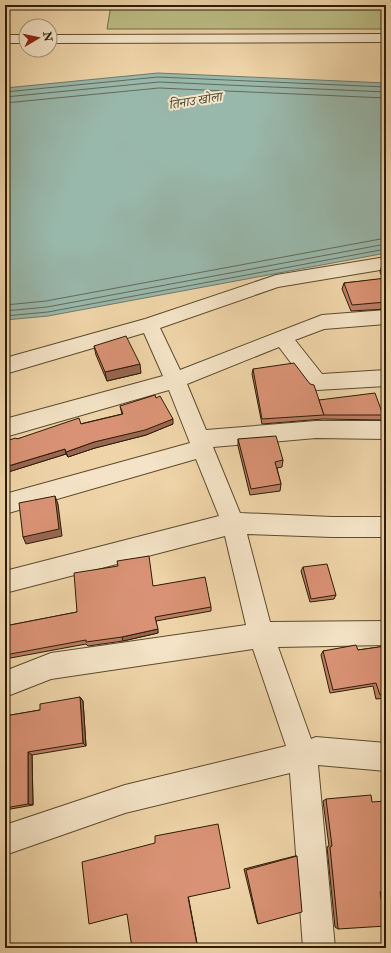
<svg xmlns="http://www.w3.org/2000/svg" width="391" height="953" font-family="'IM FELL Double Pica','Noto Serif Devanagari',serif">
<rect width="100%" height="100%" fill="#eed4a8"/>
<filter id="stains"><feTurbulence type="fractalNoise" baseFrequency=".005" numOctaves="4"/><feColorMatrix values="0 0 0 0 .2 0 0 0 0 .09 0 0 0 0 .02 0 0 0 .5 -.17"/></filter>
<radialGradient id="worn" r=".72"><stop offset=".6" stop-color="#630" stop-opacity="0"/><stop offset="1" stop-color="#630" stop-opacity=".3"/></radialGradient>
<!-- green -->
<polygon fill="#bbbc85" stroke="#746c46" points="111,5 386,5 386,29 107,29"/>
<!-- water -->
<polygon fill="#99b8ac" stroke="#6e7a6a" points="158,73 386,83 386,253 48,316 5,320 5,88"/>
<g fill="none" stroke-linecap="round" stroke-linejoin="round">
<!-- shore -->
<g stroke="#636a59" stroke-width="1">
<polyline points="5,92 158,77 386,87"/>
<polyline points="5,97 159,82 386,92"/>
<polyline points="5,103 159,88 386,98"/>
<polyline points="5,305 46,301 386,238"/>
<polyline points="5,311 47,307 386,244"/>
<polyline points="5,316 48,312 386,249"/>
</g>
<defs>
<g id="street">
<polygon points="386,34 386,42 50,43 50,35"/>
<rect x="5" y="35" width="21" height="8"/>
<polygon points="386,257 386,269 278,287 160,328 180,370 322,315 386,310 386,324 324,329 295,340 322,374 386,370 386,386 317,390 310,388 279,347 187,384 206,430 316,421 386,421 386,439 316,438 213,447 240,513 332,517 386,517 386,537 332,537 247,534 270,622 386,621 386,645 278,647 311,739 316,737 386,743 386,771 318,765 335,948 303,948 290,773 125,813 5,855 5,825 125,785 286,746 253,649 51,679 5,697 5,671 51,653 246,625 225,536 5,593 5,571 219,516 196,459 5,514 5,494 190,443 169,390 5,437 5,419 163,376 144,333 5,374 5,358 145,319 276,275"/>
</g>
</defs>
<!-- street casing -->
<use href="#street" stroke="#5d4b2e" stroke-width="2"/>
<!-- street -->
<use href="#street" fill="#f4e3c6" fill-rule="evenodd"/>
</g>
<!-- wall -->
<g fill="#bb7e65" stroke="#2d1d06">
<polygon points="382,265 386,265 386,309 351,311 342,289 344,283 383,279 380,272"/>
<polygon points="94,346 141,373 107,381 96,355"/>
<polygon points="253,369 319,400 383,415 381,420 323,419 262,424 252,374"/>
<polygon points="386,383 386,392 384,388"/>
<polygon points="120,406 173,424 146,435 95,448 68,457 66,454 5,473 5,441 17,439 122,414"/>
<polygon points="238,439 283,460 282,467 277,468 281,484 280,491 250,495 238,446"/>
<polygon points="384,451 386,451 386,473 382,455"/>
<polygon points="303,567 336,595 334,599 310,602 301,571"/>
<polygon points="153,586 211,607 211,611 156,621 158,633 123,641 88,646 86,644 5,659 5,626 77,612"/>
<polygon points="386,646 386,698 376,699 373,686 330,693 321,655 323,651 358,650"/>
<polygon points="80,697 83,701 86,746 32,755 33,805 5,810 5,716 40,710"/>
<polygon points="326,799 380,892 338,929 335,927 327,847 329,846 323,801"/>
<polygon points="295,856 297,856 258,924 257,922 244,869"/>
</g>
<!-- shaded-wall -->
<g fill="#986652" stroke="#2d1d06">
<polygon points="140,364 141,373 107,381 105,372"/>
<polygon points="173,419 173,424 146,435 95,448 68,457 66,452 94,442"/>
<polygon points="65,449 66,454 5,473 5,467"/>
<polygon points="55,496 58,504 62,536 26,544 23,537"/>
<polygon points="158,629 158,633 123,641 122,637"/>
<polygon points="80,697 83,701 86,746 83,743"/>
<polygon points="28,752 32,755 33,805 28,804"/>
<polygon points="188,895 197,943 197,945 188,897"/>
</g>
<!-- building -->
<g fill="#d99275" stroke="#2d1d06">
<polygon points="382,265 386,265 386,275"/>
<polygon points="386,278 386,302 352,305 344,283"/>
<polygon points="126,336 140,364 105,372 94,346"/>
<polygon points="294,363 310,384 314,385 324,415 262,419 253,369"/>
<polygon points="375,393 383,415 324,415 319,400"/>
<polygon points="155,395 156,398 160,396 173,419 145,430 94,442 66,452 65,449 5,467 5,441 16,438 17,439 79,418 81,424 123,414 120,406"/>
<polygon points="276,436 283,460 275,462 281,484 251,489 238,439"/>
<polygon points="384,451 386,451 386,459"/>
<polygon points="55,496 59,529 23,537 19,503"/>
<polygon points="149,556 153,586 205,577 211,607 155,617 158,629 122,637 86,642 86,640 5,655 5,626 77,612 74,573 118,566 117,561"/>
<polygon points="327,564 336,595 311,599 303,567"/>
<polygon points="356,645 358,650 386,646 386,695 380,695 376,683 333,690 323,651"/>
<polygon points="80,697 83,743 28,752 28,804 5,808 5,716 40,710 40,704"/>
<polygon points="371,795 372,802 386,801 386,892 380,892 386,926 338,929 330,847 332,846 326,799"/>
<polygon points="218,824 230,888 188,897 197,945 187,948 132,948 127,914 89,924 82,862 155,843 155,836"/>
<polygon points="297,856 302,912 258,924 246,870"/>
</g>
<g text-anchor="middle" stroke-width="4" stroke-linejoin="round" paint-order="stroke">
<!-- far-water labels -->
<g font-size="13" font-style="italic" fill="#4d4c38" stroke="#f4e3c6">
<text transform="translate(195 100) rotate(-9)" y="5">तिनाउ खोला</text>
</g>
</g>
<!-- margin -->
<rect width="391" height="953" fill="none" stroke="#eed4a8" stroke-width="20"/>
<rect x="6" y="6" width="379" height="941" fill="none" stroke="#2d1d06" stroke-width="2"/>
<rect x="10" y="10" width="371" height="933" fill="none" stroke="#2d1d06"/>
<!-- north arrow -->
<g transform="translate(38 38) rotate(81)"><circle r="19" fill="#f4e3c6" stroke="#a49479"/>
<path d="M0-3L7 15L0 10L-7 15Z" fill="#8f2418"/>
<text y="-6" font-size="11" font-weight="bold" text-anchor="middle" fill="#2d1d06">N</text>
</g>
<rect width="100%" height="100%" filter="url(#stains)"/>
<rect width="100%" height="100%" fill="url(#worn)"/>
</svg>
